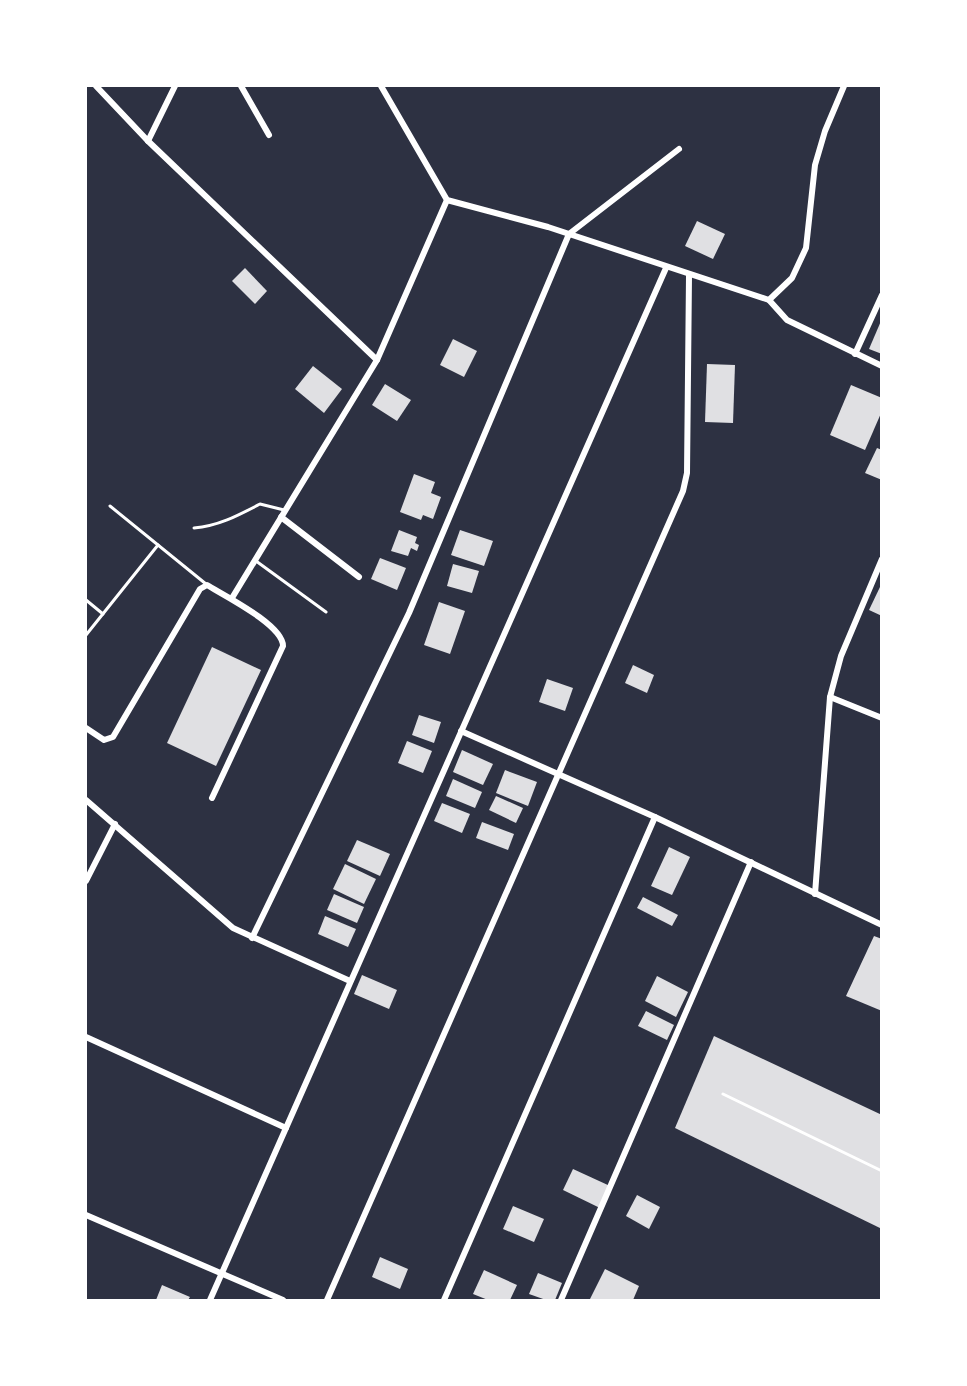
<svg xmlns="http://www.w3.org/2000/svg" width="967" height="1386" font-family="'Golos Text',sans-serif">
<rect width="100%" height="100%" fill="#2d3142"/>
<!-- building -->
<g fill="#e0e0e3">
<polygon points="697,221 725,234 713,259 685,246"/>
<polygon points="245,268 267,291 255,304 232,281"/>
<polygon points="881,321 882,321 882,354 869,349"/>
<polygon points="453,339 477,351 464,377 440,365"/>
<polygon points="707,364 735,365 733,423 705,422"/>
<polygon points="313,366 342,389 324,413 295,389"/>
<polygon points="385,384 411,400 397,421 372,405"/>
<polygon points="851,385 882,398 882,411 865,450 830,435"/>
<polygon points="877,448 882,450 882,480 865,473"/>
<polygon points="414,474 435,482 431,493 441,497 433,519 423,515 421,520 400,512"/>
<polygon points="399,530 417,537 415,543 419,545 417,551 411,548 408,556 391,551"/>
<polygon points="460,530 493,541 484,566 451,555"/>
<polygon points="380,558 406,568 397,590 371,579"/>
<polygon points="453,564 479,571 472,593 447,586"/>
<polygon points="880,587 882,587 882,616 869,610"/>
<polygon points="439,602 465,611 450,654 424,645"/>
<polygon points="212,647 261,670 216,766 167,743"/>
<polygon points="633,665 654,675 647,693 625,683"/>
<polygon points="547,679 573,688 565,711 539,702"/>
<polygon points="419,715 441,722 434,743 412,735"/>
<polygon points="407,741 432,751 423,773 398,763"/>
<polygon points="462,750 493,764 483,785 453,772"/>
<polygon points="505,770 537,782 528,806 496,793"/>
<polygon points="453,779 482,792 475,808 446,796"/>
<polygon points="496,796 523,808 516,823 489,810"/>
<polygon points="442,803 470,814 462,833 434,821"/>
<polygon points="482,822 514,834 508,850 476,838"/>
<polygon points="357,840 390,854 380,876 347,861"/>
<polygon points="669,847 690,857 672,895 651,886"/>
<polygon points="345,864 376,879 364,904 333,889"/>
<polygon points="334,894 364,907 357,923 327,910"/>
<polygon points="643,897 678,915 672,926 637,908"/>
<polygon points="325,916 356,929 348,947 318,934"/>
<polygon points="874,936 882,939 882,1011 846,996"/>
<polygon points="362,975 397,990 389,1009 354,994"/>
<polygon points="657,976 688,992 676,1017 645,1001"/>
<polygon points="646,1011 674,1025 667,1040 638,1026"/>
<polygon points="714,1036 882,1115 882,1229 675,1128"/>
<polygon points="573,1169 610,1186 600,1208 563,1190"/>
<polygon points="637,1195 660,1207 649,1229 626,1216"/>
<polygon points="513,1206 544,1219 534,1242 503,1229"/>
<polygon points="380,1257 408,1269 400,1289 372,1277"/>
<polygon points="605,1269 639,1286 633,1300 590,1299"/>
<polygon points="484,1270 517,1285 510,1300 488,1300 473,1294"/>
<polygon points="538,1273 562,1283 555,1300 546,1300 529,1294"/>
<polygon points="162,1285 190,1297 188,1300 156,1300"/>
</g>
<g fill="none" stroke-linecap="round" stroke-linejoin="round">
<!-- service -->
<g stroke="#fff" stroke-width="3">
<polyline points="110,506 206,584"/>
<path d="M194 528C219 526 239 515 260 504L284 510"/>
<polyline points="256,561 326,612"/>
<polyline points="86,600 103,614"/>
<polyline points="86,635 158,545"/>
<polyline points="723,1094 882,1171"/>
</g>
<!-- minor -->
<g stroke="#fff" stroke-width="6">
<polyline points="96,86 148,141 377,360"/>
<polyline points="241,86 269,135"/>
<polyline points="381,86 447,200 548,227 769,300 787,320 882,366"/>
<polyline points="148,141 175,86"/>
<polyline points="769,300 792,278 806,248 815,165 825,131 844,86"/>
<polyline points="855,354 882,295"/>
<polyline points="281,517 359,577"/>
<polyline points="232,598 377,360 447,200"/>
<polyline points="830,697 882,718"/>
<path d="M86 728 104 740 113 737 200 589 207 585C225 596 283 625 283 646L212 798"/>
<polyline points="461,731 655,817 882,925"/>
<polyline points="86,800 233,928 350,981"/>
<polyline points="86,881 115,824"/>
<polyline points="815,894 830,697 841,656 882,559"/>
<polyline points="252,938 409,613 569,234 679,149"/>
<polyline points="86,1037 286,1128"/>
<polyline points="86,1215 283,1300"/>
<polyline points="210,1300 666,268"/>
<polyline points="327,1300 683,491 687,473 689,276"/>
<polyline points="444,1300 655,817"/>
<polyline points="561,1300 751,862"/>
</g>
</g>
<!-- border -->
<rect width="967" height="1386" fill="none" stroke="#ffffff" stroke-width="174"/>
</svg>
